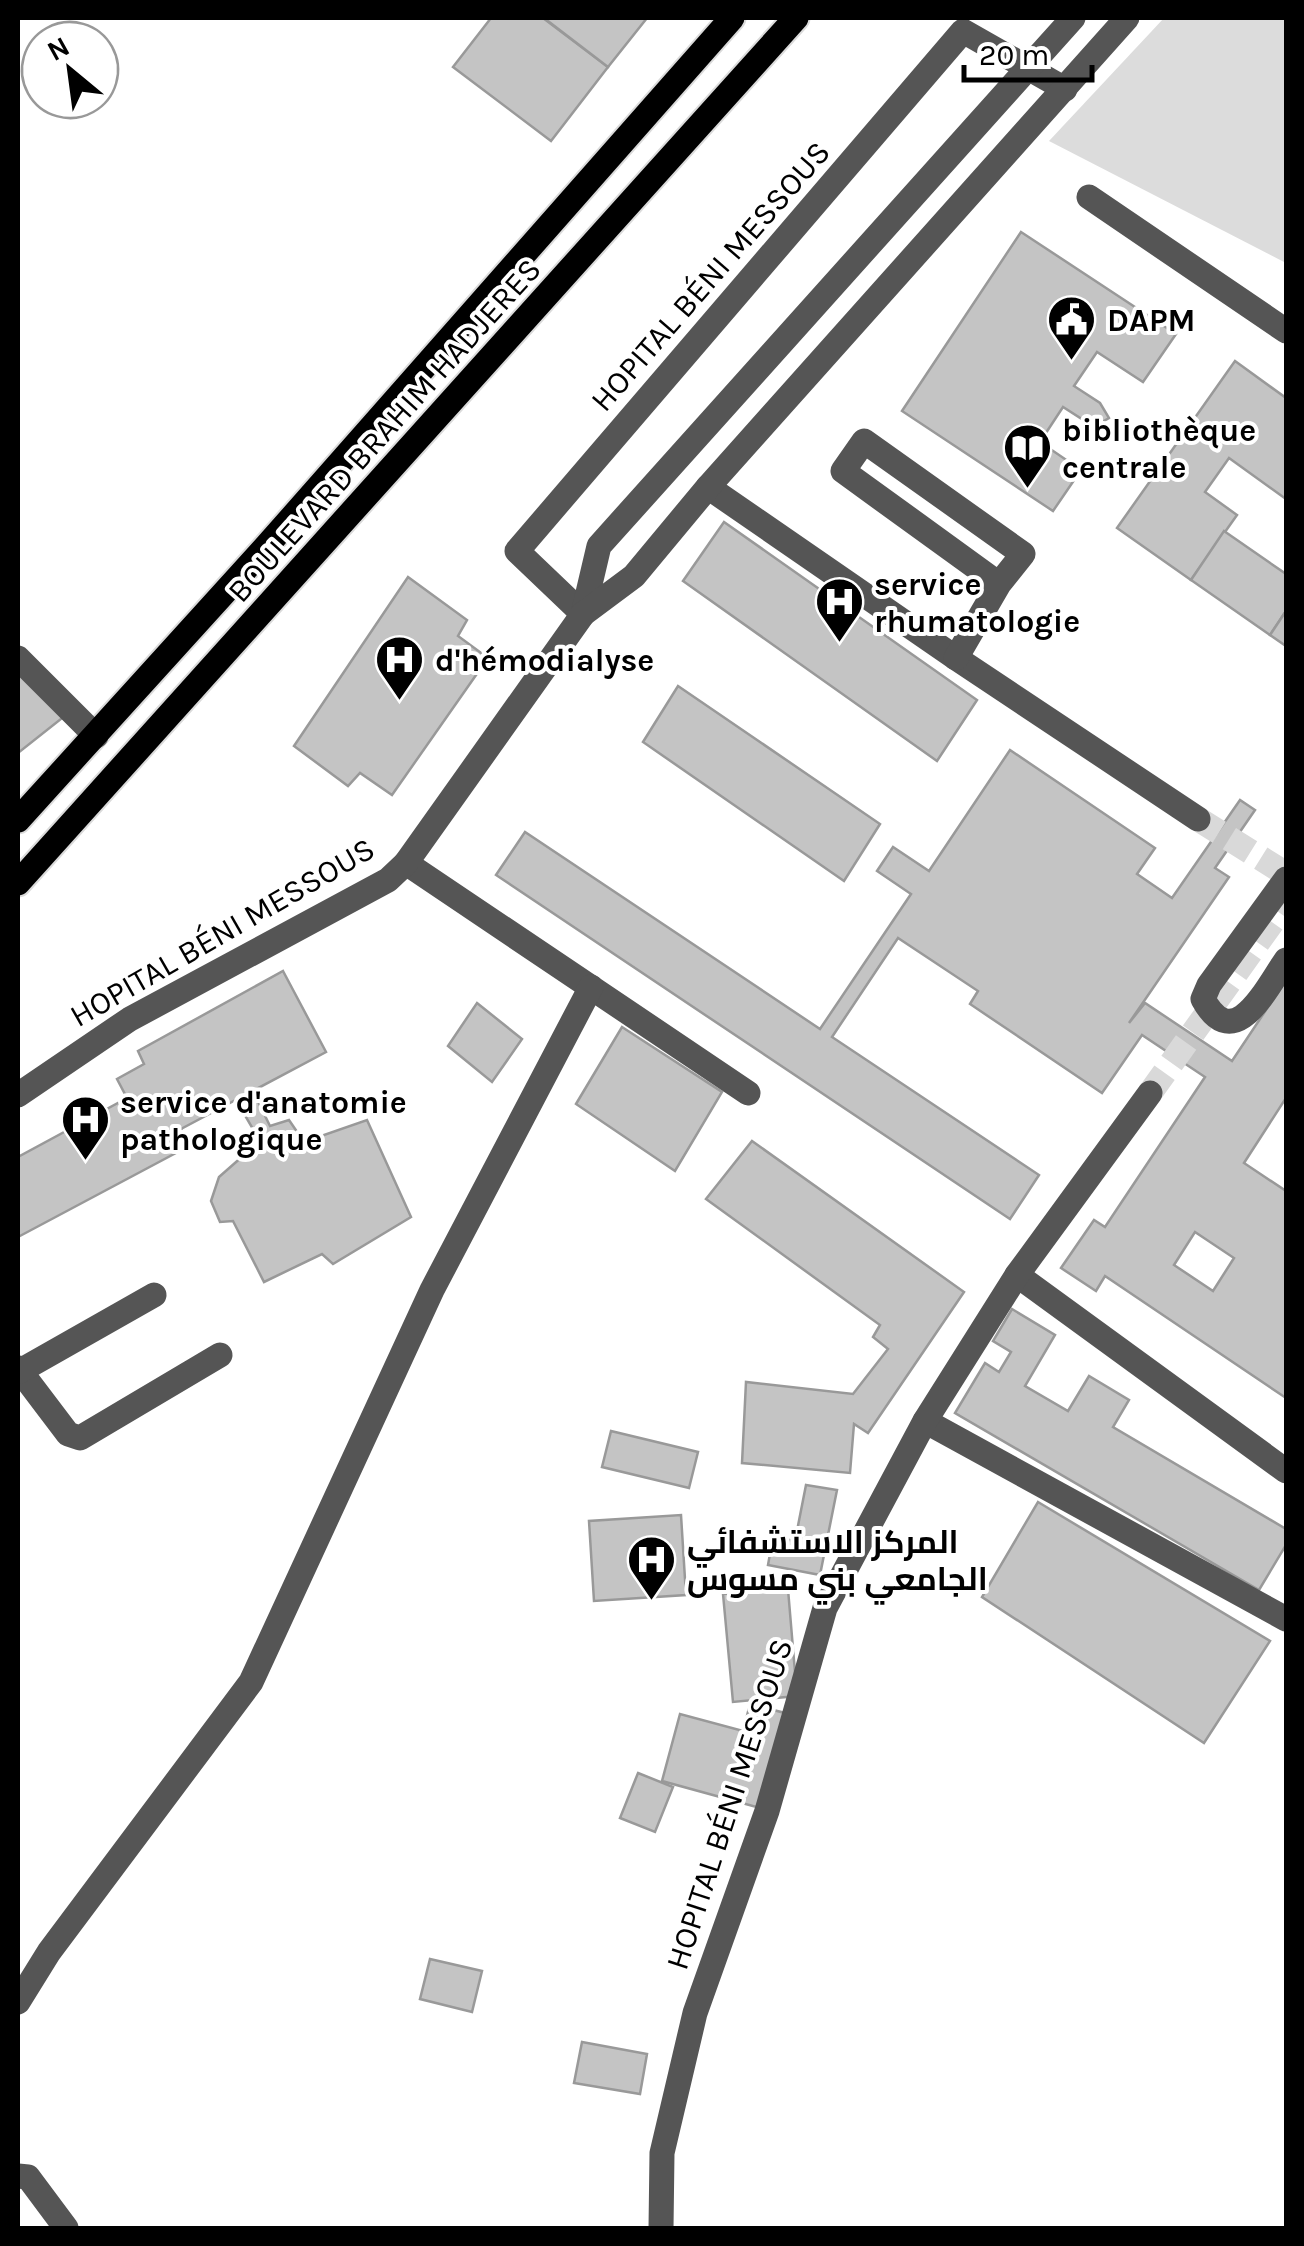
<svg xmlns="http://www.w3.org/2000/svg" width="1304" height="2246" font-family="Karla,Cairo,sans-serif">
<rect width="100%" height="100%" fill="#fff"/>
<!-- green -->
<polygon fill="#dcdcdc" points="1164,18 1286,18 1286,263 1049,141"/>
<!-- building -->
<g fill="#c4c4c4" stroke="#999" stroke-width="2.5" fill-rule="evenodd">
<polygon points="491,18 543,18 608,67 551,141 453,67"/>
<polygon points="544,18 647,18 608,67"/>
<polygon points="1021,232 1176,334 1143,382 1097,352 1074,386 1100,403 1109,418 1097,425 1085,421 1063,407 1040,442 1081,470 1053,511 902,411"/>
<polygon points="1235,361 1286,398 1286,499 1229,458 1205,492 1237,515 1191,580 1117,528"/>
<polygon points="724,522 977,700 937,761 683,581"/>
<polygon points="1224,531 1286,574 1286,611 1270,635 1191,580"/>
<polygon points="408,577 467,620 458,636 488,658 392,795 360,773 348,786 294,746"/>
<polygon points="1286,611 1286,646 1270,635"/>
<polygon points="18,670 66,715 18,753"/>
<polygon points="678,686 880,824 844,881 643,742"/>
<path d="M1010 750 1155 848 1137 874 1172 898 1240 800 1255 810 1215 868 1229 877 1129 1023 1145 1003 1232 1061 1286 980V1098L1244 1163 1286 1191V1398L1105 1276 1096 1291 1061 1268 1094 1220 1105 1227 1205 1077 1142 1035 1102 1093 970 1004 978 991 898 938 832 1037 1039 1175 1010 1219 496 875 525 832 820 1029 911 894 877 871 893 847 929 871ZM1195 1232 1234 1258 1213 1291 1174 1265Z"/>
<polygon points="283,971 326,1052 181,1129 189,1146 18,1237 18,1157 127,1098 117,1079 144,1064 138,1051"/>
<polygon points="477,1003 522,1039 492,1082 448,1046"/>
<polygon points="622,1027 722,1092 675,1171 576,1104"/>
<polygon points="253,1091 270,1126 289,1120 304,1142 367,1120 411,1217 333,1264 322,1254 264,1282 233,1221 220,1222 211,1201 219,1177 260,1141 236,1100"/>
<polygon points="752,1141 964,1292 868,1433 854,1424 850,1473 742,1463 746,1382 853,1394 888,1349 873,1337 880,1325 706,1199"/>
<polygon points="1012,1309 1055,1335 1025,1386 1068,1411 1089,1376 1129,1400 1113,1427 1286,1529 1286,1545 1259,1590 955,1413 985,1363 999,1372 1011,1352 993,1341"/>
<polygon points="611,1431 698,1452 689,1488 602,1467"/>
<polygon points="806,1485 837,1490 820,1575 768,1565 773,1537 795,1541"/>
<polygon points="1038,1502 1270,1641 1204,1743 982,1597"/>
<polygon points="681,1515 686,1595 594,1601 589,1521"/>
<polygon points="788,1589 797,1696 733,1702 723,1594"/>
<polygon points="750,1704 785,1713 760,1808 662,1781 680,1714 743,1731"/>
<polygon points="638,1773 673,1787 655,1832 620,1818"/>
<polygon points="430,1959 482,1971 472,2012 420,1999"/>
<polygon points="582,2042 647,2054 640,2094 574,2083"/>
</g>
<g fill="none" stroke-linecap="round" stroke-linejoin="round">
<!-- minor-tunnel -->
<g stroke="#d9d9d9" stroke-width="25" stroke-dasharray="25 12" stroke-linecap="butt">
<polyline points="1198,819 1286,874"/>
<polyline points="1150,1093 1286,903"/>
</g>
<defs>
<g id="major">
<polyline points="18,820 271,541 732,18"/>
<polyline points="18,883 796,18"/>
</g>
</defs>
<!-- major casing -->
<use href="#major" stroke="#dbdbdb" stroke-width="29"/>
<!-- minor -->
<g stroke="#555" stroke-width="25">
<polyline points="1089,197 1286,331"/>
<polyline points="708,487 956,658 1198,819"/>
<polyline points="583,614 517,551 963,31 1065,89"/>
<polyline points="583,614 599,546 1073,18"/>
<polyline points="18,658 96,736"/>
<polyline points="956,658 999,584 1023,554 864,441 843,471 999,584"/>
<polyline points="406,863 748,1093"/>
<path d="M1286 879 1209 985 1203 999C1234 1056 1266 989 1286 960"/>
<polyline points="18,1095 130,1019 388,880 406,863 583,614 634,576 708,487 1127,18"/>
<polyline points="1017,1275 1286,1471"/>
<polyline points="18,1368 68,1434 80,1438 220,1355"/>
<polyline points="20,1371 154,1295"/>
<polyline points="925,1421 1286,1619"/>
<polyline points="18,2002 49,1952 251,1682 432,1290 591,987"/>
<polyline points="18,2176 28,2177 66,2228"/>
<polyline points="661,2228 662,2153 695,2013 767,1811 825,1608 925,1421 1017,1275 1150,1093"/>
</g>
<!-- major -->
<use href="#major" stroke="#000" stroke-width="25"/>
</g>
<!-- icons -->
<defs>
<symbol id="civic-pin" viewBox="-11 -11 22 30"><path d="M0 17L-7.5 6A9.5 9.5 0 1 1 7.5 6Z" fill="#000" stroke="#fff"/><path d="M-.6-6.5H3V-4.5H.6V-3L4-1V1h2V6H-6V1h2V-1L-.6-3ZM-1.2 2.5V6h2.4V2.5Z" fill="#fff"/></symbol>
<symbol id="library-pin" viewBox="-11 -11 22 30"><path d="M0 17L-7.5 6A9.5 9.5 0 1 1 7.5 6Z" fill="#000" stroke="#fff"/><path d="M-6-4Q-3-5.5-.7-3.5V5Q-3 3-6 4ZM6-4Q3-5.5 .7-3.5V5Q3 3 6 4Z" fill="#fff"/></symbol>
<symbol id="hospital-pin" viewBox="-11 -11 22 30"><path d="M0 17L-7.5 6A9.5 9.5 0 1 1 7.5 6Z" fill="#000" stroke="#fff"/><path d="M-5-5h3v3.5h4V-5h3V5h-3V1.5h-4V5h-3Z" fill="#fff"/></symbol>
</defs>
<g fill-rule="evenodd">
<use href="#civic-pin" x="1044" y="292" width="55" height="75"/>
<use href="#library-pin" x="1000" y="420" width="55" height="75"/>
<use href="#hospital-pin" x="812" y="574" width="55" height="75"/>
<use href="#hospital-pin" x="372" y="632" width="55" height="75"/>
<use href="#hospital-pin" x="58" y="1092" width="55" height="75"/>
<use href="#hospital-pin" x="624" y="1532" width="55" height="75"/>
</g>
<g text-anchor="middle" stroke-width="8" stroke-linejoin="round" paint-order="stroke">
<!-- street labels -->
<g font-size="32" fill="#000" stroke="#fff">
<text transform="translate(710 276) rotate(-49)" y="11">HOPITAL BÉNI MESSOUS</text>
<text transform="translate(384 430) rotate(-48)" y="11">BOULEVARD BRAHIM HADJERES</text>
<text transform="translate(222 932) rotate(-30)" y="11">HOPITAL BÉNI MESSOUS</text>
<text transform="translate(729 1804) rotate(-72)" y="11">HOPITAL BÉNI MESSOUS</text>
</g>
<!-- poi labels -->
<g font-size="32" font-weight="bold" fill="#000" stroke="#fff" text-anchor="start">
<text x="1107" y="331">DAPM</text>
<text x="1062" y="441">bibliothèque<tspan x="1062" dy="37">centrale</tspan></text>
<text x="874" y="595">service<tspan x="874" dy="37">rhumatologie</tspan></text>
<text x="435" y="671">d'hémodialyse</text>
<text x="120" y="1113">service d'anatomie<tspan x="120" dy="37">pathologique</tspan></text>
<text x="687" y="1553">المركز الاستشفائي<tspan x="687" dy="37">الجامعي بني مسوس</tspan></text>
</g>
</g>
<!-- border -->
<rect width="1304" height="2246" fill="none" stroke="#000000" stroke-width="40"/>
<!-- north arrow -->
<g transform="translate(70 70) rotate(331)"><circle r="48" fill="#ffffff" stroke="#999999" stroke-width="2.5"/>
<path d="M0-8L18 38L0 25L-18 38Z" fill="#000000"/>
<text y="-15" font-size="28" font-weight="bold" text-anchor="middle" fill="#000000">N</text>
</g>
<!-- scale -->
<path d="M964 65v15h128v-15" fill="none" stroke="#000000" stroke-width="5"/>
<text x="979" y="65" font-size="30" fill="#000000" stroke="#ffffff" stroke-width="8" paint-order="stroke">20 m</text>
</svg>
